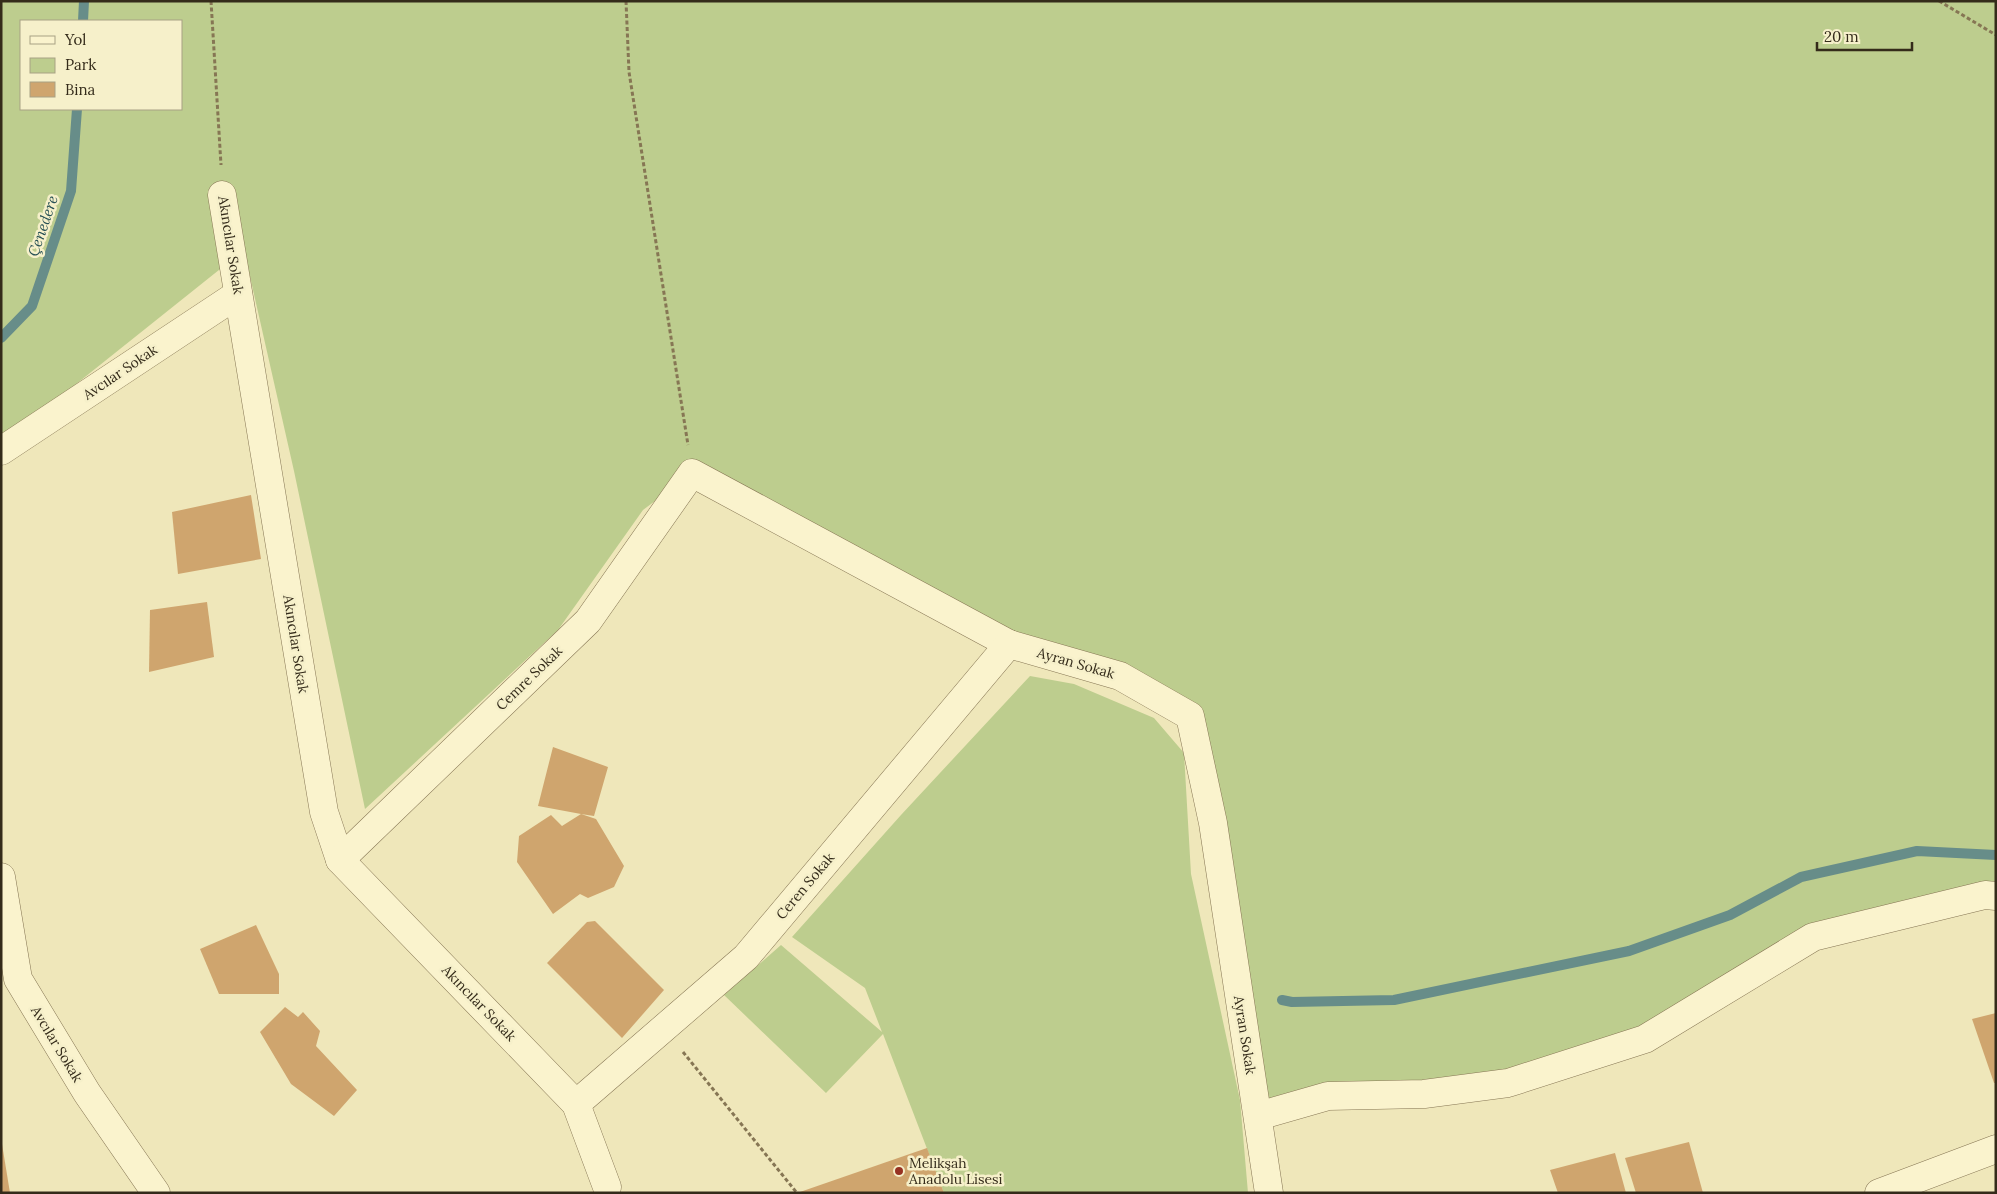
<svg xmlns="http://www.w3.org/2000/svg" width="1997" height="1194" font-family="Lora,serif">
<rect width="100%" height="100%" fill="#efe7ba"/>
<!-- green -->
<g fill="#bdcd8e" fill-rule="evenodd">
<path d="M1 1H1996V896L1813 937 1645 1039 1508 1083 1258 1116 1190 716 1009 644 692 473 643 510 558 630 365 809 294 471 244 250 1 444ZM21 21H181V109H21Z"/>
<polygon points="1030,676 1074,684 1154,718 1184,753 1191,874 1240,1100 1248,1193 944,1193 883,1034 826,1093 724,995 781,945 882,1032 865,988 792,937 901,815"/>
</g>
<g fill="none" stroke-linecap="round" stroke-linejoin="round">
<!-- stream -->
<g stroke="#678d89" stroke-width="10">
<polyline points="83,21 84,1"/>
<polyline points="1,338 32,306 71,191 77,109"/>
<polyline points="1282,1000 1292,1002 1394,1000 1629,951 1730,915 1801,877 1917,851 1996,855"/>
</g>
</g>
<!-- building -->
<g fill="#cfa56e">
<polygon points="251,495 261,559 178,574 172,512"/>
<polygon points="207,602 214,657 149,672 150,610"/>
<polygon points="553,747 608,767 594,816 581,814 596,819 624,866 614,887 588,898 580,894 553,914 517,862 519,836 551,815 562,826 581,814 538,806"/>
<polygon points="595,921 664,990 622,1038 547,963 587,922"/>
<polygon points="256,925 279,974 279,994 219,994 200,949"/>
<polygon points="285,1007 298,1017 303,1012 320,1031 316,1046 357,1090 334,1116 291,1084 260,1032"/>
<polygon points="1996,1013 1996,1083 1994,1083 1972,1019"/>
<polygon points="1689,1142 1703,1193 1636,1193 1625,1158"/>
<polygon points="2,1144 10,1193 1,1193"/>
<polygon points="927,1148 944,1193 800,1193 800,1192"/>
<polygon points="1615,1153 1626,1193 1558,1193 1550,1170"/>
</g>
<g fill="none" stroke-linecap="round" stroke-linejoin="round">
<defs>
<g id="minor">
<polyline points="222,195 324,812 340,860 576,1104 607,1187"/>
<polyline points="1,451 238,294"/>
<polyline points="340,860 588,621 692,473 1009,644 1120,676 1190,716 1213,823 1269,1193"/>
<polyline points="1,877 18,979 87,1093 156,1193"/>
<polyline points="576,1104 746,957 1009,644"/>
<polyline points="1258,1116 1328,1096 1424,1094 1508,1083 1645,1039 1813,937 1985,895 1996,896"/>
<polyline points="1879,1193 1996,1149"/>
</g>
</defs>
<!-- minor casing -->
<use href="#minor" stroke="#867654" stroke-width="29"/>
<!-- path -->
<g stroke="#867654" stroke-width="3" stroke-dasharray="4 2.5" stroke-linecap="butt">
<polyline points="211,1 221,165"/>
<polyline points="626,1 629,72 688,445"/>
<polyline points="1939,1 1996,35"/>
<polyline points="683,1052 797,1193"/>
</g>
<!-- minor -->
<use href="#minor" stroke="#faf3cd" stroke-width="28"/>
</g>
<!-- markers -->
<circle fill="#973222" stroke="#f6f0ca" stroke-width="2" cx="899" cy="1171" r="5"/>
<g text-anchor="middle" stroke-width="5" stroke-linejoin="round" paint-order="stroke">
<!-- street labels -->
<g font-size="14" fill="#342b1a" stroke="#f6f0ca">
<text transform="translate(231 245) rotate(81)" y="5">Akıncılar Sokak</text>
<text transform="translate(120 372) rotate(-34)" y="5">Avcılar Sokak</text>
<text transform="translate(296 644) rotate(81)" y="5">Akıncılar Sokak</text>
<text transform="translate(1076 663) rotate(16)" y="5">Ayran Sokak</text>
<text transform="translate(529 678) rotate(-44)" y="5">Cemre Sokak</text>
<text transform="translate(805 886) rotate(-50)" y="5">Ceren Sokak</text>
<text transform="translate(479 1003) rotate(46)" y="5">Akıncılar Sokak</text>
<text transform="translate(1245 1035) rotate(81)" y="5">Ayran Sokak</text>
<text transform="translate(57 1044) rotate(59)" y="5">Avcılar Sokak</text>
</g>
<!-- poi labels -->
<g font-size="14" fill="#342b1a" stroke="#f6f0ca" text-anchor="start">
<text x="909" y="1168">Melikşah<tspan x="909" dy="16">Anadolu Lisesi</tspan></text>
</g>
<!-- water labels -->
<g font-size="15" font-style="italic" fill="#285155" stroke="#f6f0ca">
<text transform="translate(43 226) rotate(-71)" y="5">Çenedere</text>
</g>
</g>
<!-- border -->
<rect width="1997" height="1194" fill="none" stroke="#342b1a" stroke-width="5"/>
<!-- legend -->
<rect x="20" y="20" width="162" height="90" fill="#f6f0ca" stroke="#a8a184"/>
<rect x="30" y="36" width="25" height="8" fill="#faf3cd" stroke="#a8a184"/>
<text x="65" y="45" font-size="15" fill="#342b1a">Yol</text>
<rect x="30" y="58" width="25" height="15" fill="#bdcd8e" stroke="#a8a184"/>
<text x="65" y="70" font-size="15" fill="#342b1a">Park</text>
<rect x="30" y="82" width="25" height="15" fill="#cfa56e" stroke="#a8a184"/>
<text x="65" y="95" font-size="15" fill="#342b1a">Bina</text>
<!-- scale -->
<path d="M1817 42v8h95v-8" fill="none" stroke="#342b1a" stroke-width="2.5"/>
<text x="1824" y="42" font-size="15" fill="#342b1a" stroke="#f6f0ca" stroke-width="4" paint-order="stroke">20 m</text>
</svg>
